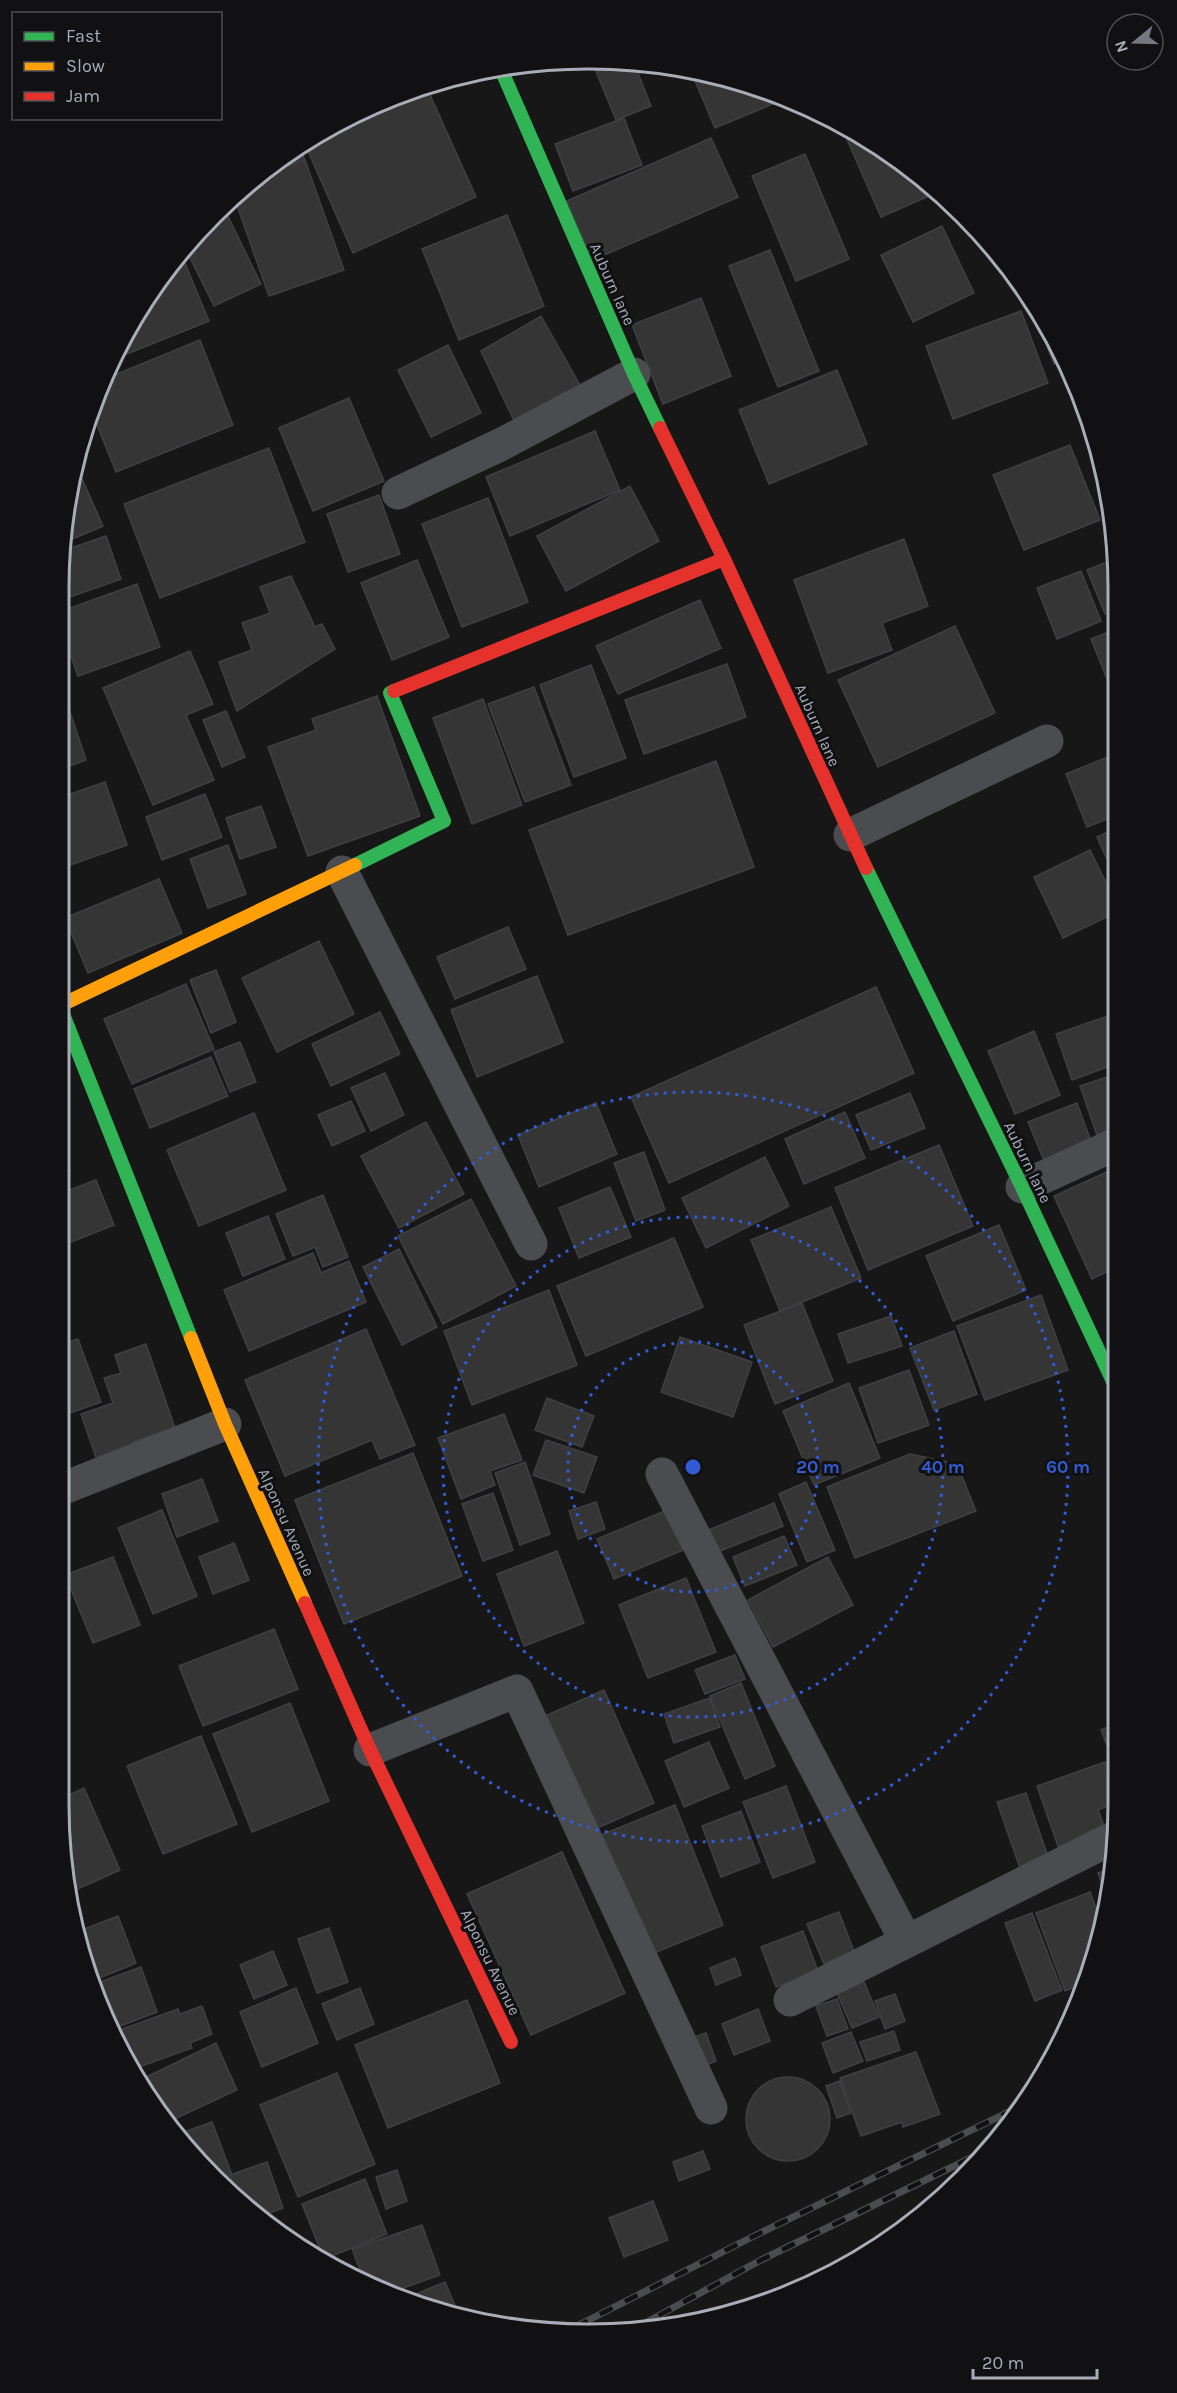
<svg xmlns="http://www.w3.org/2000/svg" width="1177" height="2393" font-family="Karla,sans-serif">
<rect width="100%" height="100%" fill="#171717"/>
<!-- building -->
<g fill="#353536" stroke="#3f4043" stroke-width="1.5">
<polygon points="591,59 634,63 651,106 616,120"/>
<polygon points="690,69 692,69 787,98 715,128"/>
<polygon points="426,86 476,197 353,253 304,142 330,128"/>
<polygon points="624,118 642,165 573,191 555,144"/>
<polygon points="842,128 911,168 936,193 881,217"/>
<polygon points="711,138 738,197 593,260 567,201"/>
<polygon points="299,145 305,160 261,175 294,148"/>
<polygon points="805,154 849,259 796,281 752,176"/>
<polygon points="305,160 344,270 269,296 234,197 261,175"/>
<polygon points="223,206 261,284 214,306 185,248 214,213"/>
<polygon points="507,215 544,306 459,340 422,249"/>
<polygon points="942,226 974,293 913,322 881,255"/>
<polygon points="770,250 819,371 778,387 729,266"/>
<polygon points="182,256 209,321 112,360 148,294 178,258"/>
<polygon points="701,298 731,376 663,404 632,325"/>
<polygon points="1029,300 1063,360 1054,364"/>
<polygon points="1021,311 1048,383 953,419 926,346"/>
<polygon points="541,316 581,387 518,429 481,351"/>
<polygon points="200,340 233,425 116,472 91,410 102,380"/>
<polygon points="448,345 481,413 431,437 398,370"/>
<polygon points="837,370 867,444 769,484 739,410"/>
<polygon points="349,398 384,481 313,511 279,428"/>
<polygon points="595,431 620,490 510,536 486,477"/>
<polygon points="1070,445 1100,520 1024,550 993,475"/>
<polygon points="269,448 305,542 160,598 124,504"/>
<polygon points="75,463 103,526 63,543 69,485"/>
<polygon points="630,486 659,541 566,591 537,536"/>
<polygon points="379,495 400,554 348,572 327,514"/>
<polygon points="488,498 528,602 462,627 422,524"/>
<polygon points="106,536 121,579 59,601 62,551"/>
<polygon points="904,539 928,606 882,623 892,650 828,673 794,580"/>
<polygon points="1114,559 1114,611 1105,614 1087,570"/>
<polygon points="417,560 449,637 392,660 361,583"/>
<polygon points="1081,571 1101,621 1057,639 1037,588"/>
<polygon points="291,576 315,627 322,624 335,649 237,711 219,662 252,650 242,623 270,613 260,587"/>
<polygon points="137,584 160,647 78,676 59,622 59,612"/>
<polygon points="700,600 721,648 618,694 596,646"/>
<polygon points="955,626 995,713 878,767 838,680"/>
<polygon points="1114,630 1115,699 1091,639"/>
<polygon points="190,651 213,704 186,715 214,780 153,805 103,688"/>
<polygon points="727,664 746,717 644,754 625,700"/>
<polygon points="591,665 626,758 574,777 540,685"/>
<polygon points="59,679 86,760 59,770"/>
<polygon points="534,687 571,785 525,802 488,704"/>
<polygon points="377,696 420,816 308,856 268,747 316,730 312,719"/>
<polygon points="483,699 522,805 472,824 433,718"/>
<polygon points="226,711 245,757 222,767 203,720"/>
<polygon points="1115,754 1115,816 1087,827 1066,774"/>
<polygon points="716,761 754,867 568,935 529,830"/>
<polygon points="105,782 127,845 59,869 59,798"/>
<polygon points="205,794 222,837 162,860 146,817"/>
<polygon points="261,806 276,847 240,859 226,818"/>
<polygon points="1115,829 1115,878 1097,837"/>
<polygon points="228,845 246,894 208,908 190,859"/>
<polygon points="1090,850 1115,901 1115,913 1063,938 1034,877"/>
<polygon points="159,879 182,933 88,973 65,918"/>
<polygon points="508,927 526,969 455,999 437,957"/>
<polygon points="319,941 354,1014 277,1052 242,978"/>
<polygon points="216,970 236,1022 211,1033 190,980"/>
<polygon points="537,976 563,1042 477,1077 451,1010"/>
<polygon points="186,984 214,1049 132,1084 104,1019"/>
<polygon points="876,987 914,1073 669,1183 631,1097"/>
<polygon points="380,1012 400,1054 331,1086 312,1044"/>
<polygon points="1111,1015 1116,1028 1116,1064 1072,1080 1056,1034"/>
<polygon points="1034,1031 1060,1095 1015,1114 988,1051"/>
<polygon points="240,1042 256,1082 230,1092 214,1052"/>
<polygon points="211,1057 228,1096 150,1128 134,1089"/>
<polygon points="385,1073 404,1115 371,1131 351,1088"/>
<polygon points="1116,1074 1116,1135 1099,1141 1080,1086"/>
<polygon points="910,1093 925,1128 871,1150 856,1115"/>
<polygon points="351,1101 365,1131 332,1146 318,1115"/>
<polygon points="596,1103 617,1154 539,1187 518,1135"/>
<polygon points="1077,1103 1092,1144 1045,1163 1028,1122"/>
<polygon points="845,1112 865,1158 804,1184 785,1139"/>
<polygon points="254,1113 286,1190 199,1226 167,1150"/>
<polygon points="426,1122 464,1194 399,1228 361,1156"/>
<polygon points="59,1141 70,1171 59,1175"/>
<polygon points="939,1145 973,1226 868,1270 835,1188"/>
<polygon points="644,1152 665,1210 636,1221 614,1163"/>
<polygon points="765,1157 789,1206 706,1248 682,1198"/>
<polygon points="1113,1169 1116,1176 1117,1267 1092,1279 1054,1196"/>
<polygon points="96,1180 114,1225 59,1247 59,1194"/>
<polygon points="610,1187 631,1237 579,1258 559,1208"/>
<polygon points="323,1195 348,1257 323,1267 315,1247 293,1256 276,1214"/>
<polygon points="471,1199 516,1286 443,1324 398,1236"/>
<polygon points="831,1207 861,1278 780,1311 751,1240"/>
<polygon points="268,1216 285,1259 243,1276 226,1233"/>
<polygon points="999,1225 1026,1290 953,1321 926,1256"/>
<polygon points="674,1238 703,1307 586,1356 557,1286"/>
<polygon points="399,1249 437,1327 402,1345 363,1267"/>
<polygon points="313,1253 321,1273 349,1261 366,1302 249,1351 224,1290"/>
<polygon points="549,1290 577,1365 472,1405 444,1331"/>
<polygon points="1041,1295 1068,1370 985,1400 957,1326"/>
<polygon points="802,1303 833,1381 775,1404 744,1325"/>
<polygon points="891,1316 902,1346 848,1363 838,1334"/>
<polygon points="366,1329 415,1445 380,1459 372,1440 285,1476 245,1380"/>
<polygon points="954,1331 977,1394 934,1410 910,1348"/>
<polygon points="680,1337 752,1362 733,1417 661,1392"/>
<polygon points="78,1339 101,1402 59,1417 59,1345"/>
<polygon points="146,1344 175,1428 133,1442 138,1456 100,1469 81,1414 113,1403 104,1378 121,1373 115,1355"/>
<polygon points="909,1370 929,1425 878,1443 859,1388"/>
<polygon points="849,1383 880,1458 814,1485 783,1411"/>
<polygon points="547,1398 594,1416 582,1447 535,1430"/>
<polygon points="504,1414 522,1460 490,1471 495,1485 461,1499 438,1438"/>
<polygon points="546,1440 597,1457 584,1493 533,1475"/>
<polygon points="59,1445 66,1464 59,1467"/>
<polygon points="413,1453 462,1576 344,1624 295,1500"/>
<polygon points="910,1454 957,1464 976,1511 855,1558 827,1487"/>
<polygon points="525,1462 550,1534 520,1545 495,1473"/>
<polygon points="202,1479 218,1521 177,1537 162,1494"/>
<polygon points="806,1482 835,1550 807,1562 779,1494"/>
<polygon points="493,1493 513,1550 483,1561 462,1504"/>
<polygon points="596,1502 605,1529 578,1539 569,1511"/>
<polygon points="774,1503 783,1526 715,1553 706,1531"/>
<polygon points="162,1510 197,1596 153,1614 118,1528"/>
<polygon points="667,1510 683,1550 614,1579 597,1539"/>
<polygon points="784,1536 797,1565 745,1586 733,1557"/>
<polygon points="234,1543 249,1580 213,1594 199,1557"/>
<polygon points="557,1551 584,1623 524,1646 497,1574"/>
<polygon points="113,1557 140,1625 93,1643 65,1575"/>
<polygon points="828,1557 853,1605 773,1647 748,1600"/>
<polygon points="686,1578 716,1652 648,1678 619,1605"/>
<polygon points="274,1629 298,1689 203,1726 179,1666"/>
<polygon points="735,1655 745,1679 705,1694 695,1670"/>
<polygon points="741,1683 775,1766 745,1779 710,1696"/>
<polygon points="604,1690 654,1803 593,1830 543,1717"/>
<polygon points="710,1698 720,1727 674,1743 664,1714"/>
<polygon points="290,1703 329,1801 252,1832 213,1734"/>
<polygon points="1118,1723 1118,1774 1101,1730"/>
<polygon points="201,1736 237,1824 163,1854 127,1766"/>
<polygon points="709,1742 729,1788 684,1807 665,1761"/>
<polygon points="1105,1762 1118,1802 1098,1810 1104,1826 1088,1832 1092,1845 1060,1852 1037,1786"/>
<polygon points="786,1786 815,1862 773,1878 743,1802"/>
<polygon points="84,1788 120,1870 73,1891 59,1800"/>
<polygon points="1026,1793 1052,1868 1023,1877 997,1802"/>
<polygon points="675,1805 723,1925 649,1955 601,1835"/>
<polygon points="741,1811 760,1862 721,1877 702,1826"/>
<polygon points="562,1852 625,1993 531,2035 467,1894"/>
<polygon points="1112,1868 1109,1905 1098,1873"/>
<polygon points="1090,1892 1103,1927 1085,1983 1065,1991 1036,1913"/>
<polygon points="839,1912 854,1951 824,1964 807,1924"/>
<polygon points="1032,1913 1062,1990 1035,2001 1005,1923"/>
<polygon points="118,1916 136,1963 90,1982 87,1975 79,1931"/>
<polygon points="329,1928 348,1982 317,1993 298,1939"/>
<polygon points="803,1931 818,1971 776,1987 761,1947"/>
<polygon points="273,1951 287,1985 254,1999 240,1965"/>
<polygon points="735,1958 741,1975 716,1985 710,1968"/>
<polygon points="141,1967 157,2012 115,2028 92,1985"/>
<polygon points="864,1982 879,2017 852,2028 837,1993"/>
<polygon points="296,1988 318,2043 262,2067 240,2012"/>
<polygon points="360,1988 374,2024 337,2040 322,2004"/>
<polygon points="895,1994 905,2021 885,2029 875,2001"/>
<polygon points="837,1999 848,2029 827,2036 816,2006"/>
<polygon points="467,2000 500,2083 388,2128 355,2045"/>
<polygon points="202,2006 212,2034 190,2043 192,2048 136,2068 117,2031 178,2009 180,2014"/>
<polygon points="758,2009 770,2041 734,2055 722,2024"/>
<polygon points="894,2031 900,2050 867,2061 860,2042"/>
<polygon points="851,2032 863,2061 833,2073 822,2043"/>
<polygon points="706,2033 716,2061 704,2066 694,2037"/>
<polygon points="216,2043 237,2090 166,2123 142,2079"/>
<polygon points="916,2052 940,2114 903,2127 902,2122 861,2136 840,2078"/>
<polygon points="337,2073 375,2164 298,2197 260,2105"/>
<circle cx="788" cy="2119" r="42"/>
<polygon points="840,2081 851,2113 837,2118 826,2086"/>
<polygon points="212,2122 232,2175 218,2180 175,2135"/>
<polygon points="703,2151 710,2169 679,2181 673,2162"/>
<polygon points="267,2162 283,2208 259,2217 240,2203 230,2175"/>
<polygon points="397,2170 407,2201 386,2209 376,2177"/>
<polygon points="365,2179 387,2234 324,2259 302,2204"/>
<polygon points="229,2182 235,2198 221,2184"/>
<polygon points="653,2201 668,2240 624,2257 609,2218"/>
<polygon points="422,2225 440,2275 395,2291 363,2278 352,2249"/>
<polygon points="445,2282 459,2315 411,2296"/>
</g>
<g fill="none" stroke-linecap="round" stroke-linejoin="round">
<!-- street -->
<g stroke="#4b4c50" stroke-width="33">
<polyline points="398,493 502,444 634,374"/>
<polyline points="850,835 1047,741"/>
<polyline points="342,872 531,1244"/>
<polyline points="1022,1187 1116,1144"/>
<polyline points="662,1474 906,1941"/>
<polyline points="59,1490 225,1424"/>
<polyline points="370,1750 517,1691 711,2108"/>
<polyline points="790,2000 1115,1837"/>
</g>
<!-- fast -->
<g stroke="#30b455" stroke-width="14">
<polyline points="500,67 634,374 660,428"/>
<polyline points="355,865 444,821 390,693 394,691"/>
<polyline points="866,868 1022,1187 1117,1390"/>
<polyline points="59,1004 191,1338"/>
</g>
<!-- slow -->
<g stroke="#ff9f0a" stroke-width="14">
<polyline points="59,1006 355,865"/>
<polyline points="191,1338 225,1424 305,1603"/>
</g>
<!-- jam -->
<g stroke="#e5322d" stroke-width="14">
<polyline points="660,428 724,559 866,868"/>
<polyline points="394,691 724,559"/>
<polyline points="305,1603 370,1750 511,2042"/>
</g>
<defs>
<g id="rail">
<polyline points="575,2327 750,2238 1025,2104"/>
<polyline points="634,2329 761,2260 987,2150"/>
</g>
</defs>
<!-- rail casing -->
<use href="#rail" stroke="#4b4c4f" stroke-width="7"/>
<!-- rail -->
<use href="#rail" stroke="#111113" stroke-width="4.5" stroke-dasharray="14" stroke-linecap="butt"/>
</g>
<!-- distance rings -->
<g fill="none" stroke="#325cd3" stroke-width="3" stroke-dasharray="3 6">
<circle cx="693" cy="1467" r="125"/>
<circle cx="693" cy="1467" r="250"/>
<circle cx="693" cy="1467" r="375"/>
</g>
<g text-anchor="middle" stroke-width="6" stroke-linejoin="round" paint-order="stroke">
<!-- street labels -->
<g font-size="16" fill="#a8adb8" stroke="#111113">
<text transform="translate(613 284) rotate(66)" y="6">Auburn lane</text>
<text transform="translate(818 725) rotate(66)" y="6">Auburn lane</text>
<text transform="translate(1028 1162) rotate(64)" y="6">Auburn lane</text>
<text transform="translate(287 1522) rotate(66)" y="6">Alponsu Avenue</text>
<text transform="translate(491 1962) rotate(64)" y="6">Alponsu Avenue</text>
</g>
</g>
<!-- crop -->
<path d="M0 0H1177V2393H0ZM588 69H589A519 519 0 0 1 1108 588V1805A519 519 0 0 1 589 2324H588A519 519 0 0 1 69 1805V588A519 519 0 0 1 588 69Z" fill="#111113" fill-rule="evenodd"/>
<path fill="none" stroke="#a8adb8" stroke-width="3" d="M588 69H589A519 519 0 0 1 1108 588V1805A519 519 0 0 1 589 2324H588A519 519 0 0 1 69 1805V588A519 519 0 0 1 588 69Z"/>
<circle cx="693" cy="1467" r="9" fill="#325cd3" stroke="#111113" stroke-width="3"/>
<g font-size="18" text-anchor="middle" font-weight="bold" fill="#325cd3" stroke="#111113" stroke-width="6" stroke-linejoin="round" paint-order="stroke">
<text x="818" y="1473">20 m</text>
<text x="943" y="1473">40 m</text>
<text x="1068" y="1473">60 m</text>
</g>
<!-- legend -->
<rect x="12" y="12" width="210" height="108" fill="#111113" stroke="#4d4f55" stroke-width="1.5"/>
<rect x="24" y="32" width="30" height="9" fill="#30b455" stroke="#4d4f55" stroke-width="1.5"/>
<text x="66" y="42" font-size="18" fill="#a8adb8">Fast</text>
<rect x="24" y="62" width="30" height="9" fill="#ff9f0a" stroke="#4d4f55" stroke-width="1.5"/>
<text x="66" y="72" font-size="18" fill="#a8adb8">Slow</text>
<rect x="24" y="92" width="30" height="9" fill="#e5322d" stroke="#4d4f55" stroke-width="1.5"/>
<text x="66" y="102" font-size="18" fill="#a8adb8">Jam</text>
<!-- north arrow -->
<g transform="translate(1135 42) rotate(251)"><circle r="28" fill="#111113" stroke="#4d4f55" stroke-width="1.5"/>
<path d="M0-4.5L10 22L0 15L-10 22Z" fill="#757880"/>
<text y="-9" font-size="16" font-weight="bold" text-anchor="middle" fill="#a8adb8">N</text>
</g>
<!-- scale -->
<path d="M973 2369v9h124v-9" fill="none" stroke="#a8adb8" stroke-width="3"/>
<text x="982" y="2369" font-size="18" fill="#a8adb8" stroke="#111113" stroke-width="4.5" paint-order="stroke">20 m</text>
</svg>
